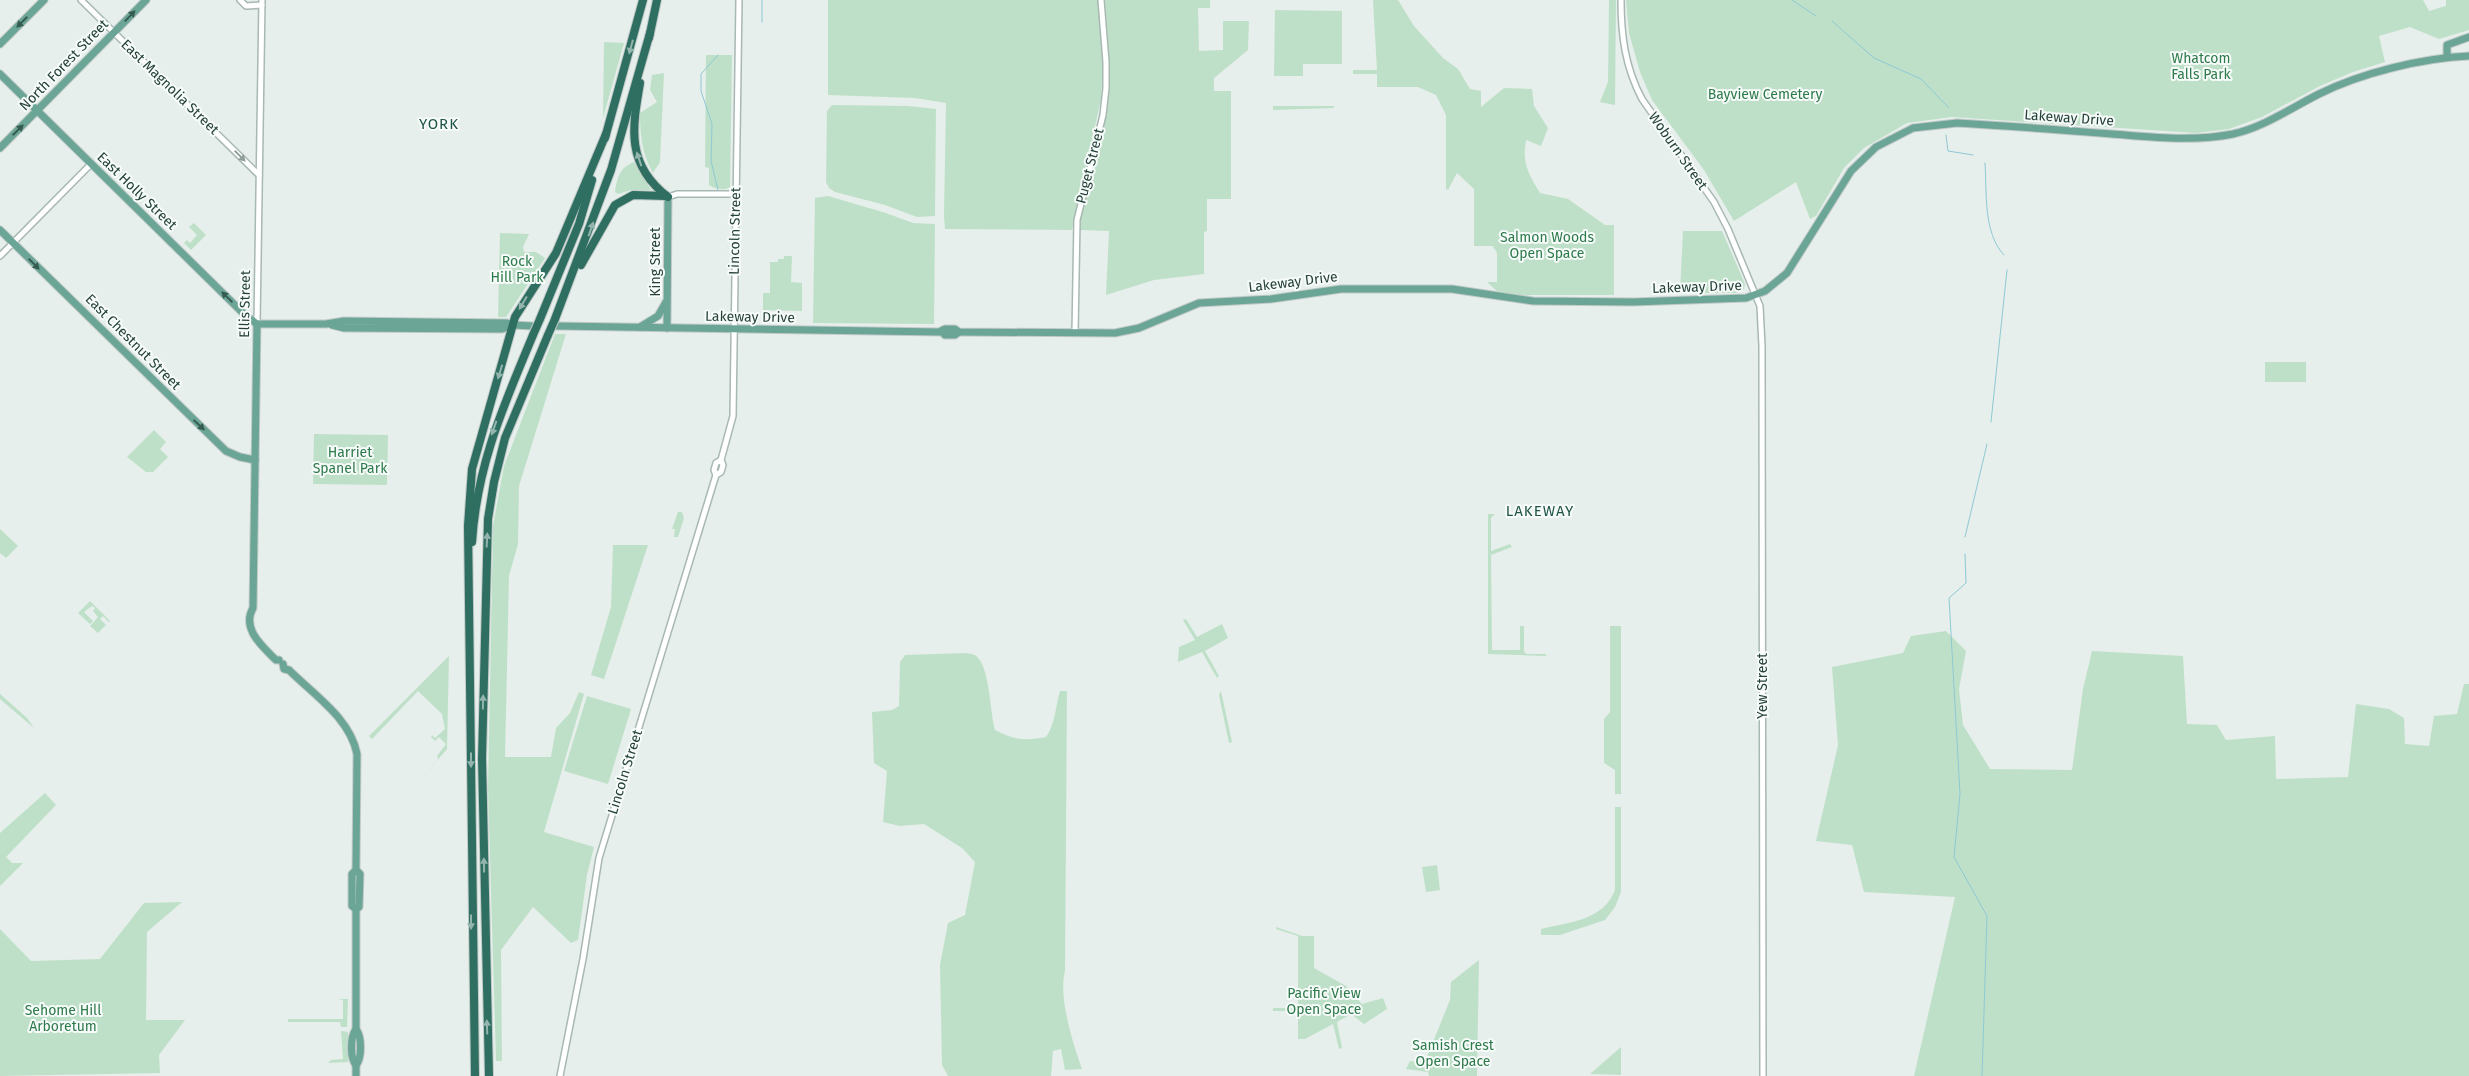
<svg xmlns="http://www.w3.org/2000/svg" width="2469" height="1076" font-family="'Fira Sans',sans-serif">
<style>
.green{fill:#bfe0c8}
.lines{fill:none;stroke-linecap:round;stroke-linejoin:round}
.stream{stroke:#8ec9d4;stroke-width:1}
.minor-casing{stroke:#a8b8b2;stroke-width:8}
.major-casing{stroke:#c2cac8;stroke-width:9}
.highway-casing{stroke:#c2cac8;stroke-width:10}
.minor{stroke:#fff;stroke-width:5}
.major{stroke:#6aa596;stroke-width:7}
.highway{stroke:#2f6f62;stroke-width:8}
.highway-bridge-casing{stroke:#c2cac8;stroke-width:10;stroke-linecap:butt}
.highway-bridge{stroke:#2f6f62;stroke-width:8}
.oneway{fill:#365b51}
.oneway2{fill:#93b5ae}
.oneway3{fill:#92a09c}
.labels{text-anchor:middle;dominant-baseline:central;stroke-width:4;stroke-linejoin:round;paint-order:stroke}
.park-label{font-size:14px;fill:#2d7a4b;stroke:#f7fbf9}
.street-label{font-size:14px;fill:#24423a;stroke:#f7fbf9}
.neighbourhood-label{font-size:15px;letter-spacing:1px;fill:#1f5548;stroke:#f7fbf9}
</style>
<rect width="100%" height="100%" fill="#e6efeb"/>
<g class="green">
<polygon points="828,0 1098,0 1103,66 1101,99 1072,230 945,229 944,215 946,103 915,98 828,95"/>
<path d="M1105 0H1210V8H1198L1199 51 1223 50V21H1249L1248 50 1214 78V91H1231V199H1207V231L1204 232V274L1154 280 1106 295 1109 231 1080 230C1081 195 1097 160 1104 126 1113 84 1108 42 1105 0Z"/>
<path d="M1373 0H1398L1414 26 1443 58 1458 69 1470 89 1481 91V107L1504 88 1532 89 1534 106 1548 128 1541 146 1526 140C1522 164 1528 173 1540 193L1568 199 1605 225H1614V295H1519L1497 291 1487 282H1497V253L1493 246H1474V189L1457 173 1448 190 1446 189V115L1436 95 1418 87H1377V74H1353V70H1377Z"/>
<polygon points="1609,0 1616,0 1615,105 1600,102 1608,82"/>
<polygon points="1626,0 2423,0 2429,11 2446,6 2446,0 2469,0 2469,30 2439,39 2410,27 2379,36 2385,62 2353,72 2320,86 2262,117 2229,129 2196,133 1952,117 1907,123 1864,148 1844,168 1816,216 1810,219 1796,182 1734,221 1704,170 1652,100 1640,72 1629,33"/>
<polygon points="1275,10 1342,11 1342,64 1303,64 1303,76 1274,76"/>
<polygon points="604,42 624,43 603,118"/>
<path d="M706 55H732L730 187C724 191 714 189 709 185V168L705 167Z"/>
<path d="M664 73 660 162 653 173C642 154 640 136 640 113L657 102 650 90 652 75Z"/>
<polygon points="832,105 908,106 936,109 935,216 917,217 885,205 835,192 829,188 826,182 827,111"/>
<polygon points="1273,106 1334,106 1334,108 1273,110"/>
<path d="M634 162 651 190H631L618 194 615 192C617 178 620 167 634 162Z"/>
<polygon points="828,196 886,213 913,223 935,224 934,324 813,323 815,198"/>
<polygon points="194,223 206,235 191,250 184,243 187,240 190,243 197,235 189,227"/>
<polygon points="1683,231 1722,231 1745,284 1744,289 1736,293 1680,293"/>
<polygon points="500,233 529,234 523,247 524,252 536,252 545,258 506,317 498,317"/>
<polygon points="784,256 792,256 791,282 802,283 802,311 763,310 763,293 770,293 770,262 778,262 778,259 784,259"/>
<polygon points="555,334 566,334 519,486 518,544 509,576 505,757 551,757 556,728 570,713 579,692 584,694 544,832 594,847 587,875 578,940 571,943 533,907 501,950 502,1061 496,1061 488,789 493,526 504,466"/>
<rect x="2265" y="362" width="41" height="20"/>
<polygon points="154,430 166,442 160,449 168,457 153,472 146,472 127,457"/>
<polygon points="314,434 388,435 387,485 313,484"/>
<polygon points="678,512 682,512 684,518 678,537 674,537 675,529 672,529"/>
<polygon points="1488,514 1495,514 1491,518 1491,551 1510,544 1512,547 1491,555 1492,650 1520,650 1520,626 1524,626 1524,651 1526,654 1546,654 1546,656 1488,654"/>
<polygon points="0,529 18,546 6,558 0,553"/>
<polygon points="613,545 648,545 604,679 591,675 611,607"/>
<polygon points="90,601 110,621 109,622 103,616 100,619 106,625 98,633 90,626 98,617 93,611 95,608 92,606 84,612 93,621 90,624 78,613"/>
<polygon points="1186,619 1197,637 1222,624 1228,638 1205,651 1219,676 1217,678 1202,652 1178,662 1179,647 1195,640 1183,620"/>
<polygon points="1610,626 1621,626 1621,794 1615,794 1615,770 1604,763 1604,719 1610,712"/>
<polygon points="1946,631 1966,651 1959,689 1963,725 1990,769 2072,770 2083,689 2092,651 2183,656 2187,724 2217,725 2226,740 2275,736 2276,779 2348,777 2356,704 2389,709 2404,718 2405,744 2429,746 2434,716 2457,714 2464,684 2469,684 2469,1076 1914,1076 1955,897 1864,892 1852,845 1816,841 1838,745 1832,667 1903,653 1911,636"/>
<path d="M964 653C967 653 972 654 975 655 990 664 990 714 995 730 1013 740 1026 741 1046 737 1056 722 1055 708 1060 691H1067L1065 971C1058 998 1073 1043 1082 1069L1065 1070 1061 1049 1053 1051 1051 1076H948L942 1065 940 965 948 923 965 915 975 862 962 848 924 824 900 826 883 822 887 771 874 763 872 712 892 710 899 706 900 662 905 655Z"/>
<polygon points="449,656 447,749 414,787 438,759 437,756 446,744 439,737 435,741 431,737 432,735 435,738 445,729 442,714 418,691 372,739 369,736"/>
<polygon points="1221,691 1232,742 1229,743 1219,695"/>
<polygon points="0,694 27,718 34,728 0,699"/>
<polygon points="587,696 631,709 608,784 564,771"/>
<polygon points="45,793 56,805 6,857 12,863 23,863 0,886 0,833"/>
<path d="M1615 807H1621V892L1615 907 1605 920 1560 935H1541V929C1569 922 1603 921 1615 890Z"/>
<polygon points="1437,865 1440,890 1426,892 1422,867"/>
<polygon points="182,902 147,932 146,1020 185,1020 159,1055 160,1073 0,1076 0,929 31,961 100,959 144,903"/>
<polygon points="1276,927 1302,936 1314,936 1314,968 1346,986 1362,1004 1383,998 1387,1009 1364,1024 1351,1014 1337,1022 1342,1048 1339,1049 1333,1024 1305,1039 1298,1039 1298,1015 1295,1011 1273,1011 1273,1008 1294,1008 1298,1004 1298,936 1276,929"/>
<polygon points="1479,960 1477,1076 1429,1076 1428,1072 1406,1069 1410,1061 1425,1062 1450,1000 1451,982"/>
<polygon points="338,999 348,999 347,1027 341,1027 340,1022 288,1022 288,1019 343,1019 343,1000"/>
<polygon points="341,1031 348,1032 348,1062 328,1063 331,1060 343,1059"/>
<polygon points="1621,1047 1621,1075 1590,1074"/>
</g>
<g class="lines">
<g class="stream">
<polyline points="1792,0 1816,16"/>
<polyline points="1832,21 1874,58 1921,79 1949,108"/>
<polyline points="762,22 762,0"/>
<polyline points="1946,135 1948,151 1973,155"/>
<path d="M1985 163C1987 193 1983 233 2004 255"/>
<polyline points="718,190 711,161 712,124 701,91 701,74 718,55"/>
<polyline points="1991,422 2007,270"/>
<polyline points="1965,537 1987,444"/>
<polyline points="1965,554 1966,583 1949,598 1960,794 1954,857 1987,916 1982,1076"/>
</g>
<g class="minor-casing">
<g id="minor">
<polyline points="81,0 259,175"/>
<polyline points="240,0 246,6 262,5"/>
<path d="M1621 0C1621 35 1625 67 1642 99L1714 202 1728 229 1760 306 1762 346 1763 1076"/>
<polyline points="668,197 677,194 735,194"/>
<polyline points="0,256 91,164"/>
<polyline points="257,324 262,0"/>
<polyline points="1075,333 1077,220 1103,115 1106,88 1106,62 1101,0"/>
<polyline points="716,475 714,470 716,463 721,460"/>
<polyline points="560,1076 583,959 599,858 716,475 721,472 723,465 721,460 733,416 739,0"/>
</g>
</g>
<g class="major-casing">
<g id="major">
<polyline points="0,44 44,0"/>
<polyline points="2447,57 2447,45 2469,37"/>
<polyline points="0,74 244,314 257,324"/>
<polyline points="0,148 146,0"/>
<polyline points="0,230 226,451 240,457 255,460"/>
<path d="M257 324 253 608C241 629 263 647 276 660H279"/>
<polyline points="257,324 326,324 344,321 507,323 513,325 532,326"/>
<polyline points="332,325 344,328 502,329 513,325"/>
<path d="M557 326 939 332 945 329H955L959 332 1115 333 1139 328 1199 303 1271 299 1341 289H1452L1533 301 1633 302 1746 298 1765 291 1787 273 1851 171 1876 147 1913 128 1957 123C2009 126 2061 130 2112 134 2152 137 2193 142 2233 134 2264 127 2291 108 2319 94 2361 73 2422 58 2469 56"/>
<polyline points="640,327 658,316 666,302"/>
<polyline points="667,328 668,197"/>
<polyline points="942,332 945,335 955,335 959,332"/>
<path d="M283 664 284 669 289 670C314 695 350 718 357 754L356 870 360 874 359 907 356 909"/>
<path d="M356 909V1029C350 1037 350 1058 356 1065"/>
<polyline points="356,909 352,906 352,874 356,870"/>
<path d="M356 1029C362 1037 362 1058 356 1065"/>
<polyline points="356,1076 356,1065"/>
</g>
</g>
<g class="highway-casing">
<g id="highway">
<polyline points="649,38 657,0"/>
<path d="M640 83C632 129 626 165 668 197"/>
<polyline points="605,138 643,0"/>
<polyline points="581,265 615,205 633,195 666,196"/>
<polyline points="540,319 579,224 592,180"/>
<polyline points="555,319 611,170 650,33"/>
<path d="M472 542C477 464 504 405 533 335"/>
<polyline points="475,1076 468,526 472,469 515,317 556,253 606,134"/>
<polyline points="489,1076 482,758 488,519 494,482 505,438 548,335"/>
</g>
</g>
<use href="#minor" class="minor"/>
<use href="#major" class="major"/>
<use href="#highway" class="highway"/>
<g class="highway-bridge-casing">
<g id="highway-bridge">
<polyline points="533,335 540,319"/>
<polyline points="548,335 555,319"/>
</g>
</g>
<use href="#highway-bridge" class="highway-bridge"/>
</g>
<defs><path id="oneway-solid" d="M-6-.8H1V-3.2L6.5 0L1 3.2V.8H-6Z" transform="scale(1.25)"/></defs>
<g class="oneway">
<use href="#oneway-solid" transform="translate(130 16) rotate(-46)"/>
<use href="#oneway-solid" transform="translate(22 22) rotate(135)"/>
<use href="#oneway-solid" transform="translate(18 130) rotate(-45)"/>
<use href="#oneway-solid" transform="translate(34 264) rotate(45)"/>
<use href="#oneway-solid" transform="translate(227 297) rotate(-136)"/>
<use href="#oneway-solid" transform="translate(199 425) rotate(43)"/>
</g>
<g class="oneway2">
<use href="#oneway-solid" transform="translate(631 47) rotate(105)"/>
<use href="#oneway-solid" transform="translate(639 159) rotate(-109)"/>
<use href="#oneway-solid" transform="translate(591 229) rotate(-71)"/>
<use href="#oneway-solid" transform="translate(523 303) rotate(121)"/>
<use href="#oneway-solid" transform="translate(500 372) rotate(107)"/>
<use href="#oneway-solid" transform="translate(494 428) rotate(109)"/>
<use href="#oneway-solid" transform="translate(487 540) rotate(-87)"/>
<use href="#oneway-solid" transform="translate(483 702) rotate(-89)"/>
<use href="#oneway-solid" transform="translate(471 760) rotate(90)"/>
<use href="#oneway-solid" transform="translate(484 865) rotate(-91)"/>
<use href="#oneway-solid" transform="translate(471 922) rotate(90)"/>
<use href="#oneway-solid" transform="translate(487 1027) rotate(-92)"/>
</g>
<use class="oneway3" href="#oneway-solid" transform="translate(240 156) rotate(45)"/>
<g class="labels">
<g class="park-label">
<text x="2201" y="58">Whatcom<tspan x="2201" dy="16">Falls Park</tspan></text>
<text x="1765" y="94">Bayview Cemetery</text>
<text x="1547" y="237">Salmon Woods<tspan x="1547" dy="16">Open Space</tspan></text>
<text x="517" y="261">Rock<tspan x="517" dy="16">Hill Park</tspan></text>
<text x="350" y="452">Harriet<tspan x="350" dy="16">Spanel Park</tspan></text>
<text x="1324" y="993">Pacific View<tspan x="1324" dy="16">Open Space</tspan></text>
<text x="63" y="1010">Sehome Hill<tspan x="63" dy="16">Arboretum</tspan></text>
<text x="1453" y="1045">Samish Crest<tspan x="1453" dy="16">Open Space</tspan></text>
</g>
<g class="street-label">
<text transform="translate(64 65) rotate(-46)">North Forest Street</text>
<text transform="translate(170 87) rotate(44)">East Magnolia Street</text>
<text transform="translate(2069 118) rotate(4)">Lakeway Drive</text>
<text transform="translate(1678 151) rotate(55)">Woburn Street</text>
<text transform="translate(1090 166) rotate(-76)">Puget Street</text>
<text transform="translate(137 191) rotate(44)">East Holly Street</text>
<text transform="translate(735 231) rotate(-89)">Lincoln Street</text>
<text transform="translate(655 262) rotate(-90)">King Street</text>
<text transform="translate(1293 282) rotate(-7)">Lakeway Drive</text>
<text transform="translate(1697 287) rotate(-2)">Lakeway Drive</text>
<text transform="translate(245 304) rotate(-89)">Ellis Street</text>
<text transform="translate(750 317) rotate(1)">Lakeway Drive</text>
<text transform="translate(133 342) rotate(45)">East Chestnut Street</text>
<text transform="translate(1762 686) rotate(-90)">Yew Street</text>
<text transform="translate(625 772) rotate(-73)">Lincoln Street</text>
</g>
<g class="neighbourhood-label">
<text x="439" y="124">YORK</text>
<text x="1540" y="511">LAKEWAY</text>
</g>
</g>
</svg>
